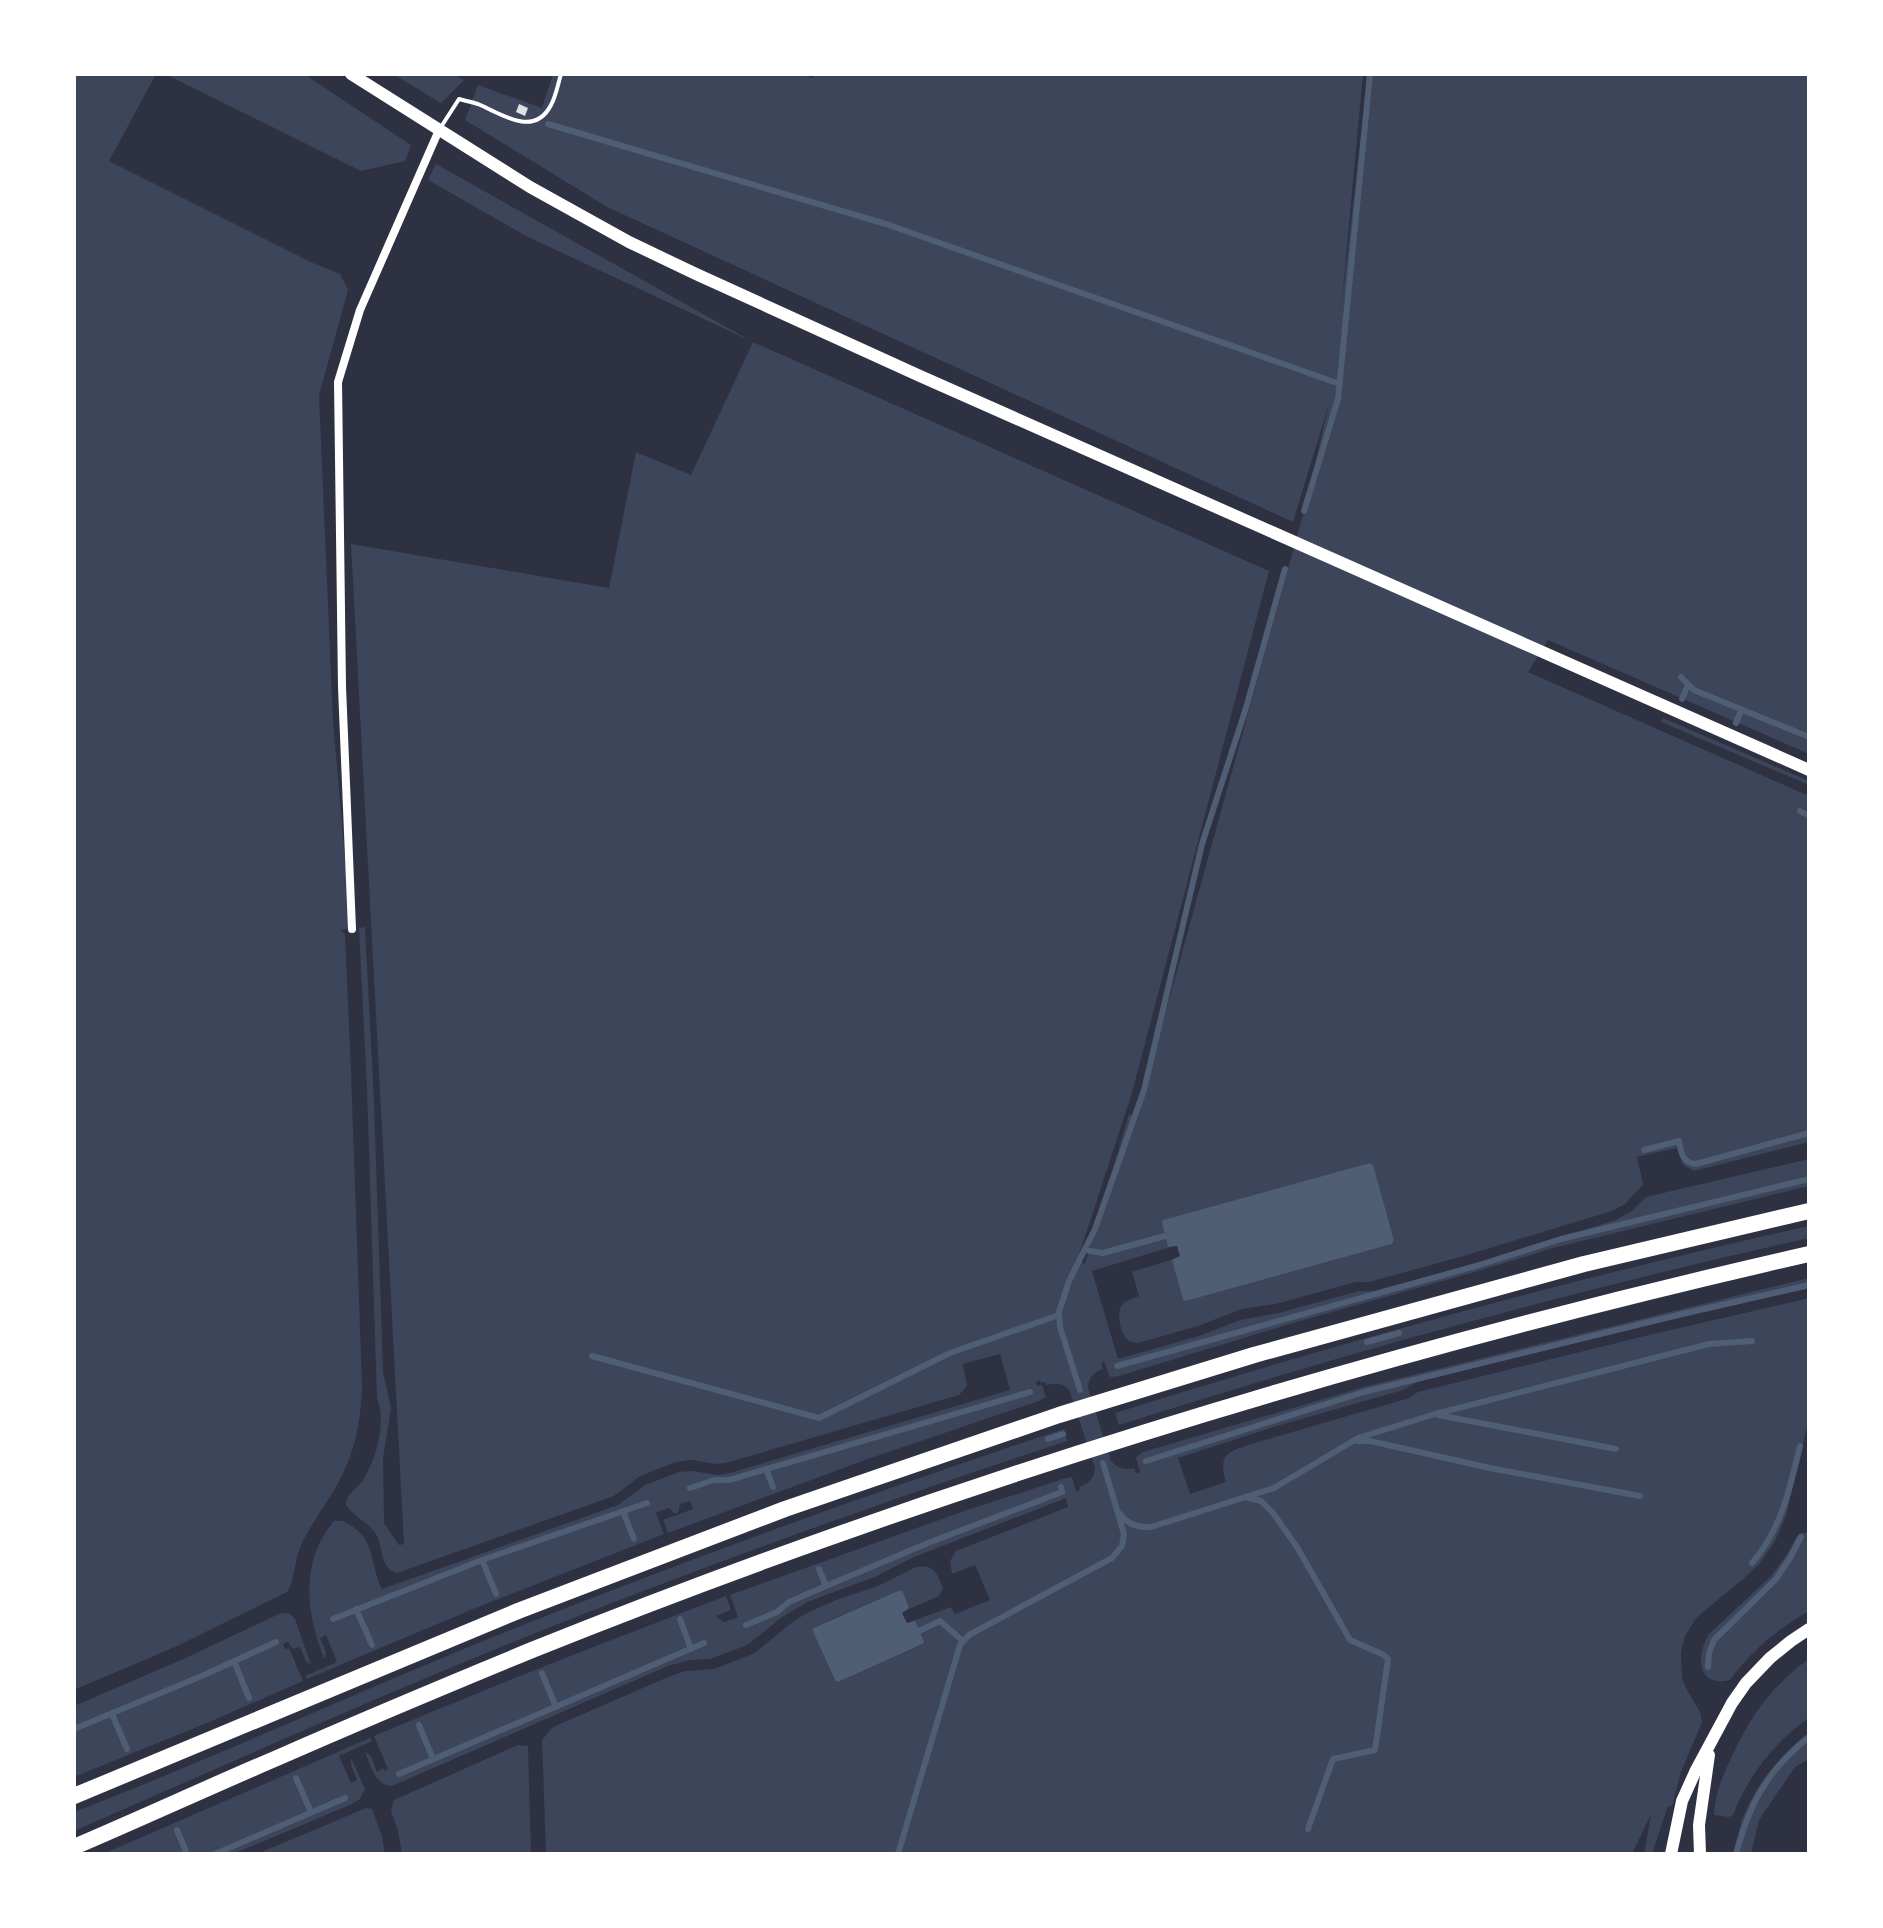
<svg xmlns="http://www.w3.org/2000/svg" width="1883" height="1928" font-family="'PT Sans',sans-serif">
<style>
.green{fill:#3c4559}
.water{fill:#4f5d75}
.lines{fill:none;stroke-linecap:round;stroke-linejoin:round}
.stream{stroke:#4f5d75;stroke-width:6}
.building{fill:#e0e0e3}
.service{stroke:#fff;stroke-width:4}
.minor{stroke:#fff;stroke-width:8}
.secondary{stroke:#fff;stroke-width:12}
.motorway{stroke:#fff;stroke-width:16}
</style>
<rect width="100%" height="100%" fill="#2d3142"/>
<g class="green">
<path d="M74 74H156L109 161 313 263 340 274 348 290 319 395 333 722 351 928 341 930 345 934 351 1072 362 1385C361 1422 355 1454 336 1487 325 1506 311 1524 301 1545 295 1559 294 1582 287 1592L175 1647 74 1690Z"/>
<polygon points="165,74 304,74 411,145 405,161 361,171"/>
<polygon points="393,74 452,74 464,80 441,103"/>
<path d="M553 74H798L813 78 814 74H1363L1341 311 1368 74H1809V754L1548 640 1528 672 1809 796V1142L1694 1171 1683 1165 1677 1148 1637 1157 1643 1183 1642 1186 1625 1204 1612 1211 1467 1255 1369 1282H1356L1276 1304 1242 1309 1198 1326 1138 1343C1133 1342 1130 1343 1126 1338 1120 1331 1117 1314 1121 1306 1125 1300 1132 1299 1139 1296L1132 1272 1180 1257 1172 1260 1183 1299 1186 1301 1392 1244 1394 1240 1372 1164H1369L1164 1220 1162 1223 1168 1246 1177 1245 1092 1271 1118 1359 1202 1335 1240 1320 1278 1313 1359 1291H1373L1471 1265 1616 1220 1632 1211 1646 1197 1809 1159V1186L1553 1248 1475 1272 1300 1321 1119 1376 1110 1377 1104 1361 1101 1363 1103 1369C1093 1372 1088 1378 1088 1388L1111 1461C1119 1469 1124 1470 1134 1468L1137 1474 1140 1472 1136 1457 1143 1452 1364 1387 1809 1278V1288L1649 1325 1419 1381 1403 1390 1277 1426 1178 1458 1190 1494 1226 1482C1218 1455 1227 1452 1251 1444L1406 1399 1418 1392 1649 1335 1809 1298V1418L1786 1516 1775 1541 1760 1563 1742 1580 1703 1612 1694 1621 1685 1636 1681 1652 1682 1678 1687 1690 1700 1712 1702 1722 1681 1772 1672 1806H1668L1652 1854H1644L1651 1814 1632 1854H546L542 1740 553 1727 668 1677 685 1671 714 1669 745 1657 756 1652 795 1620 809 1612 836 1600 878 1586 916 1567C933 1563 938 1574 943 1588L939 1596 902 1612 909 1608 903 1592 900 1590 814 1627 813 1629 834 1680 837 1682 922 1645 924 1641 915 1621 907 1623 951 1607 955 1614 990 1600 975 1565 952 1574 950 1561 956 1551 1068 1507 1066 1498 914 1557 875 1577 807 1602 781 1618 750 1643 742 1647 710 1659 690 1660 668 1666 392 1786C374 1785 371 1766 365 1752L371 1756 377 1772 383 1768 385 1771 388 1769 374 1736C490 1687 607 1641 726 1596L731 1610 716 1616 724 1622 736 1618 738 1617 730 1595 970 1509 1066 1478 1072 1477 1076 1491 1080 1490 1079 1487C1089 1483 1094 1479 1095 1468L1070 1392C1064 1382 1056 1383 1046 1385L1045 1382 1041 1383 1040 1380 1036 1382 1037 1386 1042 1385 1046 1397 1039 1401 865 1460 668 1533 663 1520 693 1509 690 1501 680 1504 678 1513H674L669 1508 657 1512 656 1513 664 1534 473 1609 307 1679 305 1676 337 1662 326 1635 320 1638 326 1652 325 1660 323 1656C306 1611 300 1561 334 1521 342 1520 345 1521 352 1526 376 1542 370 1566 382 1589L618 1505 645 1485 679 1472 693 1471 717 1475 730 1473 1010 1390 1000 1354 963 1364 967 1386 959 1395 726 1463 715 1464 692 1460 676 1462 640 1476 614 1496 397 1573C379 1568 384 1548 376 1534 368 1522 354 1517 346 1505 347 1492 357 1490 363 1480 376 1459 387 1422 377 1399L367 1089 359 928 365 927 374 1101 383 1372 391 1408 383 1459 384 1523 399 1545 404 1544 351 544 609 588 636 452 691 475 753 342 526 236 428 180 436 164 753 342 1269 571 1132 1093 1077 1261 1085 1264 1129 1114 1135 1117 1144 1090 1304 511 1329 404 1293 522 607 207 465 120 478 85 542 108Z"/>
<polygon points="1663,718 1809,781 1809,785 1661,722"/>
<path d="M1809 1226V1238C1576 1290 1346 1353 1119 1425L1115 1413C1344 1341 1575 1278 1809 1226Z"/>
<path d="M1064 1429 1067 1441C900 1496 734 1555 571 1619 403 1685 239 1759 74 1831V1812C206 1761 335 1702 466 1648 662 1568 862 1496 1064 1429Z"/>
<path d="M1809 1532V1611C1778 1629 1751 1651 1730 1680 1696 1688 1696 1655 1709 1634L1771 1576 1787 1554 1797 1536 1801 1533Z"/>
<polygon points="281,1613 290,1614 295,1619 311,1665 306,1661 300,1647 293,1649 288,1642 283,1644 285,1649 289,1648 303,1681 207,1723 74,1777 74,1706 181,1660"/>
<path d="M1809 1659V1718C1774 1742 1748 1776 1733 1815L1729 1817 1714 1815C1716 1788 1724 1773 1735 1750 1752 1713 1776 1682 1809 1659Z"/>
<path d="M1809 1732V1759L1795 1767 1759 1820 1751 1854H1733C1736 1844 1738 1833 1741 1823 1754 1786 1779 1756 1809 1732Z"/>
<polygon points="370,1738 372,1741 339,1756 351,1783 357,1780 351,1765 351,1758 365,1789 360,1799 352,1804 233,1854 103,1854"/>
<polygon points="518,1745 528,1746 531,1854 402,1854 398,1831 391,1811 394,1800"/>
<polygon points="366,1808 372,1809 382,1836 385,1854 257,1854"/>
</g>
<g class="water">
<polygon points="1370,1163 1373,1165 1394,1240 1392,1244 1186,1301 1183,1300 1172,1260 1180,1256 1177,1246 1168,1247 1162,1223 1163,1220"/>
<polygon points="900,1590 903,1592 909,1608 902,1613 907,1623 915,1621 924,1641 923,1644 838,1682 835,1681 813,1631 813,1628"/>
</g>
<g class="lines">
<g class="stream">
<polyline points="548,124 886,224 1340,384"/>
<polyline points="1304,511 1338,399 1370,74"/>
<polyline points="1681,677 1694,690 1809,737"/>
<polyline points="1682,699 1688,685"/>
<polyline points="1736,723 1741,711"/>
<polyline points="1800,811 1809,816"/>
<path d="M1644 1150 1679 1141C1681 1152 1682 1163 1696 1164L1809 1133"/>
<polyline points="1085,1250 1103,1253 1165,1236"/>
<polyline points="1367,1342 1399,1333"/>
<polyline points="592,1356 819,1418 950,1353 1059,1315"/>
<polyline points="1117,1366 1476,1266 1561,1239 1809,1179"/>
<polyline points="1080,1390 1060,1327 1059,1312 1069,1281 1095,1229 1144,1090 1202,844 1246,708 1285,569"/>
<polyline points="1438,1415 1616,1449"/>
<polyline points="1048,1439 1063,1434"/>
<polyline points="1357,1441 1370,1441 1490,1468 1640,1496"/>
<polyline points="1146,1461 1364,1392 1686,1313 1809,1285"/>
<polyline points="766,1469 773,1487"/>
<polyline points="690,1488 714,1480 729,1480 1030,1392"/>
<polyline points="1248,1498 1261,1501 1273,1513 1297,1547 1350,1640 1384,1655 1388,1659 1375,1750 1333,1759 1308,1829"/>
<polyline points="623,1511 634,1539"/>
<path d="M1120 1514C1128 1525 1138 1528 1151 1527L1274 1488 1358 1438 1435 1414 1709 1344 1752 1341"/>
<polyline points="482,1560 496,1594"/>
<path d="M1752 1563C1781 1530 1790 1488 1800 1446"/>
<polyline points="819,1569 826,1586"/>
<polyline points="356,1609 372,1645"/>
<polyline points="333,1619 482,1560 647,1503"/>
<polyline points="680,1619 691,1649"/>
<polyline points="746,1625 777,1612 789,1602 826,1586 928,1543 1062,1492 1061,1487"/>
<polyline points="919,1631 940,1621 963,1641"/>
<polyline points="234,1661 249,1698"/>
<polyline points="1708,1667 1709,1653 1714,1640 1776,1579 1790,1558 1801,1537"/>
<polyline points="542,1673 556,1707"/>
<polyline points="112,1714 127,1749"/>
<polyline points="419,1725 433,1759"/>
<polyline points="74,1729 204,1675 276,1642"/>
<polyline points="399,1774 704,1643"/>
<polyline points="296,1778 311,1812"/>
<polyline points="177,1830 187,1854"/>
<polyline points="215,1854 345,1798"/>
<polyline points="898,1854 960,1645 969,1635 1112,1558 1122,1546 1124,1534 1103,1463"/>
<path d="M1736 1854C1750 1802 1767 1771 1809 1737"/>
</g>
</g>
<polygon class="building" points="519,104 528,108 525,116 516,112"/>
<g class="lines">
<path class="service" d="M441 127 459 99C466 101 472 102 478 104 502 114 534 138 551 105 556 96 558 84 561 74"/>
<polyline class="minor" points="352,929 342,687 338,382 360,310 439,130"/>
<g class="secondary">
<polyline points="351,74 530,187 629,242 696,274 920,376 1809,770"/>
<polyline points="1671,1854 1682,1801 1696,1770 1732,1703 1746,1683 1770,1658 1791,1641 1809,1629"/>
<polyline points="1700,1854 1699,1825 1709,1755"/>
</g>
<g class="motorway">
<polyline points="74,1796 518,1611 785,1509 1059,1415 1254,1355 1584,1264 1809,1211"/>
<path d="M74 1847C142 1818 209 1787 277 1758 361 1721 447 1685 532 1650 946 1484 1374 1353 1809 1254"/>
</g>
</g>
<rect width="1883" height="1928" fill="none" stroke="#ffffff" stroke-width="152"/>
</svg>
